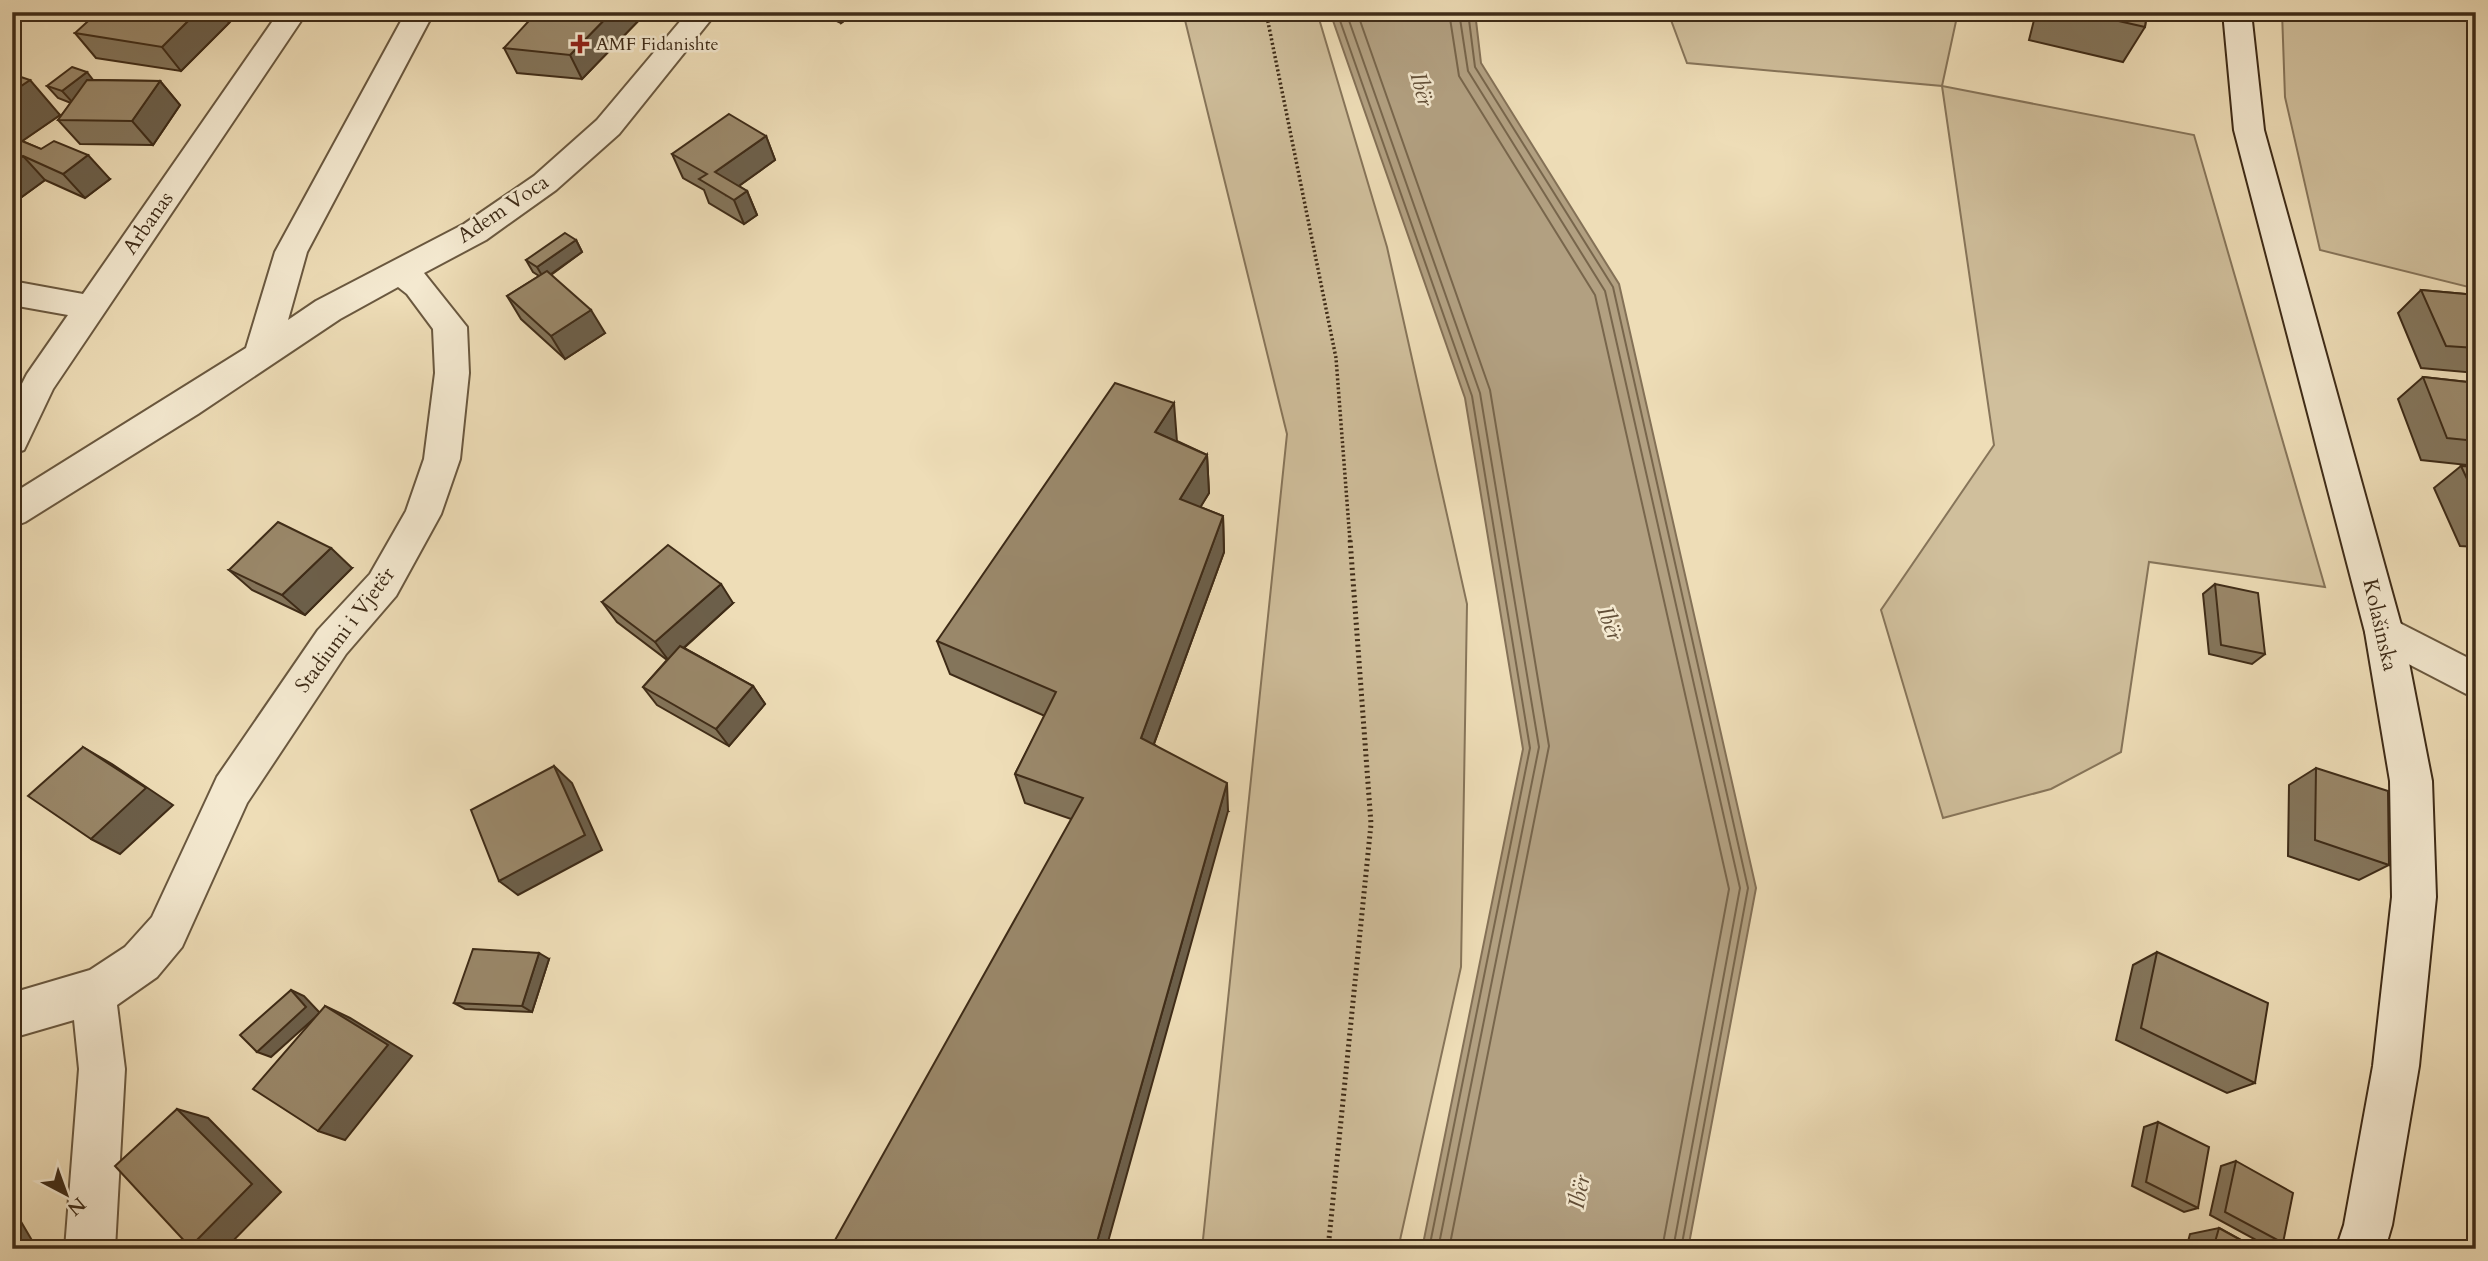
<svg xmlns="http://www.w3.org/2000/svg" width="2488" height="1261" font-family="Cardo,serif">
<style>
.green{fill:#d0bf9c;stroke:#87755a;stroke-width:2}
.water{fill:#b2a081;stroke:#847157;stroke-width:2}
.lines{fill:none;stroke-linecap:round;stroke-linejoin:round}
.shore{stroke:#78664c;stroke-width:2}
.minor-casing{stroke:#6a583f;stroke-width:4}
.secondary-casing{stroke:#3e2b17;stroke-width:4}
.path-far1{stroke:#3e2b17;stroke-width:3.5;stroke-dasharray:2 2.5;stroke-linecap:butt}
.path{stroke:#3e2b17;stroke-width:5;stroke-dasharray:2 3.5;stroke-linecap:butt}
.minor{fill:#f4e9d0;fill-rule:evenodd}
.secondary{fill:#f4e9d0;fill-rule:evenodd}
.wall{fill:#84755b;stroke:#3e2b17;stroke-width:2}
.shaded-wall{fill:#6c5f4a;stroke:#3e2b17;stroke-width:2}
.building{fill:#9a886a;stroke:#3e2b17;stroke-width:2}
.poi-dot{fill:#8f2418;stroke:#f4e9d0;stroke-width:2.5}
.labels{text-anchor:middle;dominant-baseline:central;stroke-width:5;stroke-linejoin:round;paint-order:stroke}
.far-poi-label{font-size:18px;fill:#3e2b17;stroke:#f4e9d0;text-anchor:start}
.street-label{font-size:21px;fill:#3e2b17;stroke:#f4e9d0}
.water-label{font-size:23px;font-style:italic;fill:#614e37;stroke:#f4e9d0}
</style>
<rect width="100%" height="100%" fill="#eeddb7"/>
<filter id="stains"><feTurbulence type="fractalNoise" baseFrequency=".00286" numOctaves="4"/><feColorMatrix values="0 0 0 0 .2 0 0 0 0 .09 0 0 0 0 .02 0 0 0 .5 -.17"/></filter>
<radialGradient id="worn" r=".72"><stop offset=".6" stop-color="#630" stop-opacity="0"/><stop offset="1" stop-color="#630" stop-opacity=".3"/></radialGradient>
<g class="green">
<polygon points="1183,12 1317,12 1387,247 1467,604 1461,967 1398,1249 1202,1249 1287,434"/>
<polygon points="1668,12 1958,12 1942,86 2194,135 2325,587 2149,562 2121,752 2051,789 1943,818 1881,610 1994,445 1942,86 1687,63"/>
<polygon points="2282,12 2476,12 2476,293 2473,288 2320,250 2285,97"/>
</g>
<polygon class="water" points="1330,12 1475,12 1481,63 1619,284 1756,888 1688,1249 1422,1249 1523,749 1465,398"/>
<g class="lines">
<g class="shore">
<polyline points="1337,12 1472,396 1530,748 1429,1249"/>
<polyline points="1346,12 1480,393 1539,747 1438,1249"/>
<polyline points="1357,12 1490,390 1549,746 1449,1249"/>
<polyline points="1449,12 1459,76 1595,295 1729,889 1662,1249"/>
<polyline points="1459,12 1468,71 1605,291 1740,888 1673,1249"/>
<polyline points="1468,12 1475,67 1613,287 1748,888 1681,1249"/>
</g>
<g class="minor-casing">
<g id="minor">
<polygon points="279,12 307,12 53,389 24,450 12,454 12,403 27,374 68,315 12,305 12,281 83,294"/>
<polygon points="406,12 434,12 307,252 288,320 316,301 464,224 534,176 597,120 688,12 717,12 619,134 556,190 486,240 424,273 467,327 469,373 460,459 441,514 396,596 346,654 247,803 182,947 157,977 117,1005 125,1069 115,1249 65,1249 79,1069 74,1020 12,1038 12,993 90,970 125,947 152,917 217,777 318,630 370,574 406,511 424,459 435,373 433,329 407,294 398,287 340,319 198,414 25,522 12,527 12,494 246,348 275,252"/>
<polygon points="2384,615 2476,662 2476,699 2370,644 2365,632 2370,620"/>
</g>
</g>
<g class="secondary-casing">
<polygon id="secondary" points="2223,12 2251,12 2264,130 2403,632 2432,781 2436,897 2419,1066 2392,1225 2385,1249 2336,1249 2344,1225 2373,1066 2392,897 2390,781 2365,632 2234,130"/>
</g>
<polyline class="path-far1" points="1266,12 1336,358 1350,541"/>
<polyline class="path" points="1328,1249 1371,824 1350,539"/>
<use href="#minor" class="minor"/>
<use href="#secondary" class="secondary"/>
</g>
<g class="wall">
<polygon points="818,12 856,12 841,23"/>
<polygon points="2036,12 2147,12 2145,27 2123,62 2029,40"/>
<polygon points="644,15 582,79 517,73 504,48"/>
<polygon points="229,23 181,71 96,58 75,33"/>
<polygon points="12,74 60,115 22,141 110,179 85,198 45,180 12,204"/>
<polygon points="93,80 160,81 180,105 153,145 80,144 58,120 71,103 58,98 47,86"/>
<polygon points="766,136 775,160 739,186 747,191 757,215 744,224 709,203 704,190 683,178 672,154"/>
<polygon points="576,240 582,252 551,275 605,333 565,359 521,319 507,296 539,276 533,272 526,260"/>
<polygon points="2421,290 2476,295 2476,373 2421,368 2398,313"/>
<polygon points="2423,377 2476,383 2476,466 2421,460 2398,399"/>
<polygon points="1177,441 1207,455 1209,493 1200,507 1223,516 1224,552 1154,744 1228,811 1071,819 1025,803 1015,774 1045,716 950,674 937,641"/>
<polygon points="2461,466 2476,467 2476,547 2460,546 2434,488"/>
<polygon points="352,568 305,615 252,590 229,570"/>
<polygon points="2215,584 2265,654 2252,664 2209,654 2203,594"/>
<polygon points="602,602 733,603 684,648 753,686 765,704 729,746 657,705 643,687 667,660 617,622"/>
<polygon points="2316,768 2389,865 2359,880 2288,856 2289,785"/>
<polygon points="2157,952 2255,1083 2227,1093 2116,1040 2133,965"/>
<polygon points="549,959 532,1012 465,1009 454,1003"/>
<polygon points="2475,990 2476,990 2476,1105 2469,1102"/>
<polygon points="2158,1122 2198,1208 2184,1212 2132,1186 2144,1127"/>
<polygon points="2236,1161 2283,1243 2267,1246 2210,1215 2221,1166"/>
<polygon points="2219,1228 2257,1249 2186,1249 2190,1234"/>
</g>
<g class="shaded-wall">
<polygon points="12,12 20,12 12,18"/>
<polygon points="197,12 221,12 229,23 181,71 162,47"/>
<polygon points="612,12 643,12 644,15 582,79 570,55"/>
<polygon points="838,12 856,12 841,23"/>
<polygon points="87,72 97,85 73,103 62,91"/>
<polygon points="30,80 60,115 12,148 12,92"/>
<polygon points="160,81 180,105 153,145 132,121"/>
<polygon points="766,136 775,160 726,195 715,172"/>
<polygon points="88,155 110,179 85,198 63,174"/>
<polygon points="23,156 45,180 12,204 12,164"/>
<polygon points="747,191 757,215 744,224 734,200"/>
<polygon points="576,240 582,252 544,279 537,267"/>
<polygon points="591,310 605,333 565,359 551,336"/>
<polygon points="1174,403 1177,442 1155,432"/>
<polygon points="1207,455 1209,493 1183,536 1180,499"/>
<polygon points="1223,516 1224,552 1145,768 1141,738"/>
<polygon points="331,548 352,568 305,615 282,595"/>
<polygon points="721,584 733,603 669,661 655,642"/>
<polygon points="753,686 765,704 729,746 716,729"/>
<polygon points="83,747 112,764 173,805 120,854 91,839"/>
<polygon points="554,766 572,783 602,850 518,895 499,881"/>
<polygon points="1227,783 1228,811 1106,1249 1095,1249"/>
<polygon points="539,953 549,959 532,1012 522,1006"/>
<polygon points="291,990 304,996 320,1013 271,1057 257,1052"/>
<polygon points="325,1006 350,1018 412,1056 345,1140 318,1131"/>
<polygon points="177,1109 208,1118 281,1192 225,1249 200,1249 190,1247"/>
<polygon points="12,1208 13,1208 37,1249 12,1249"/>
</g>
<g class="building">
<polygon points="98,12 197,12 162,47 75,33"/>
<polygon points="537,12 612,12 570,55 504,48"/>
<polygon points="2079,12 2147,12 2145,27"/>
<polygon points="72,67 87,72 62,91 47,86"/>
<polygon points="12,74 30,80 12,92"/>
<polygon points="87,80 160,81 132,121 58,120"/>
<polygon points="729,114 766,136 715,172 747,191 734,200 699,179 707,174 672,154"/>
<polygon points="12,137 41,149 54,141 88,155 63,174 23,156 12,164"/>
<polygon points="565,233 576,240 537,267 526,260"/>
<polygon points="547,271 591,310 551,336 507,296"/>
<polygon points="2421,290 2476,295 2476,348 2446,346"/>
<polygon points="2423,377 2476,383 2476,441 2447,438"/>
<polygon points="1115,383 1174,403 1155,432 1207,455 1180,499 1223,516 1141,738 1227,783 1095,1249 830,1249 1083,798 1015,774 1056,692 937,641"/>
<polygon points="2461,466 2476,467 2476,498"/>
<polygon points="278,522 331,548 282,595 229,570"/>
<polygon points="668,545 721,584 655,642 602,602"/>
<polygon points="2215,584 2258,593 2265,654 2221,645"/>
<polygon points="680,646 753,686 716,729 643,687"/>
<polygon points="83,747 146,788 91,839 28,796"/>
<polygon points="554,766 585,835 499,881 471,810"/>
<polygon points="2316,768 2388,791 2389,865 2315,840"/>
<polygon points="473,949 539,953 522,1006 454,1003"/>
<polygon points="2157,952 2268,1003 2255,1083 2141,1028"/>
<polygon points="291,990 306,1007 257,1052 240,1035"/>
<polygon points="325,1006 388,1045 318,1131 253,1089"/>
<polygon points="177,1109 252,1184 190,1247 115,1166"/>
<polygon points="2158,1122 2209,1147 2198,1208 2146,1182"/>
<polygon points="2236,1161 2293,1193 2283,1243 2225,1212"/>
<polygon points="2219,1228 2257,1249 2213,1249"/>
</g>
<path class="poi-dot" d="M576.5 33.5h7v7h7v7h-7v7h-7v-7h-7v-7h7z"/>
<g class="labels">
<g class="far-poi-label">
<text x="596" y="44">AMF Fidanishte</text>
</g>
<g class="street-label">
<text transform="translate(503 209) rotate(-34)">Adem Voca</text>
<text transform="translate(148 223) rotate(-55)">Arbanas</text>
<text transform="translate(2380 625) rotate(77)">Kolašinska</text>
<text transform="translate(345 630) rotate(-53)">Stadiumi i Vjetër</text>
</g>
<g class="water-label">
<text transform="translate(1422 89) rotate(75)">Ibër</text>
<text transform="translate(1610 623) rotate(69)">Ibër</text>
<text transform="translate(1579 1192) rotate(-79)">Ibër</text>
</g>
</g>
<rect width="2488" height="1261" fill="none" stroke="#eeddb7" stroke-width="42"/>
<rect x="14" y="14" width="2460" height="1233" fill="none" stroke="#3e2b17" stroke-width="3.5"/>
<rect x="21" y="21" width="2446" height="1219" fill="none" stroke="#3e2b17" stroke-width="2"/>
<g transform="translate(66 1194) rotate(139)" stroke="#f4e9d0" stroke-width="5" paint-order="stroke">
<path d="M0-5L12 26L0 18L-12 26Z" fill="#3e2b17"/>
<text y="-10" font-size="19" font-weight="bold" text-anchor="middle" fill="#3e2b17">N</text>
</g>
<rect width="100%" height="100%" filter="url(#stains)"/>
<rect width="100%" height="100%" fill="url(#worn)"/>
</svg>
